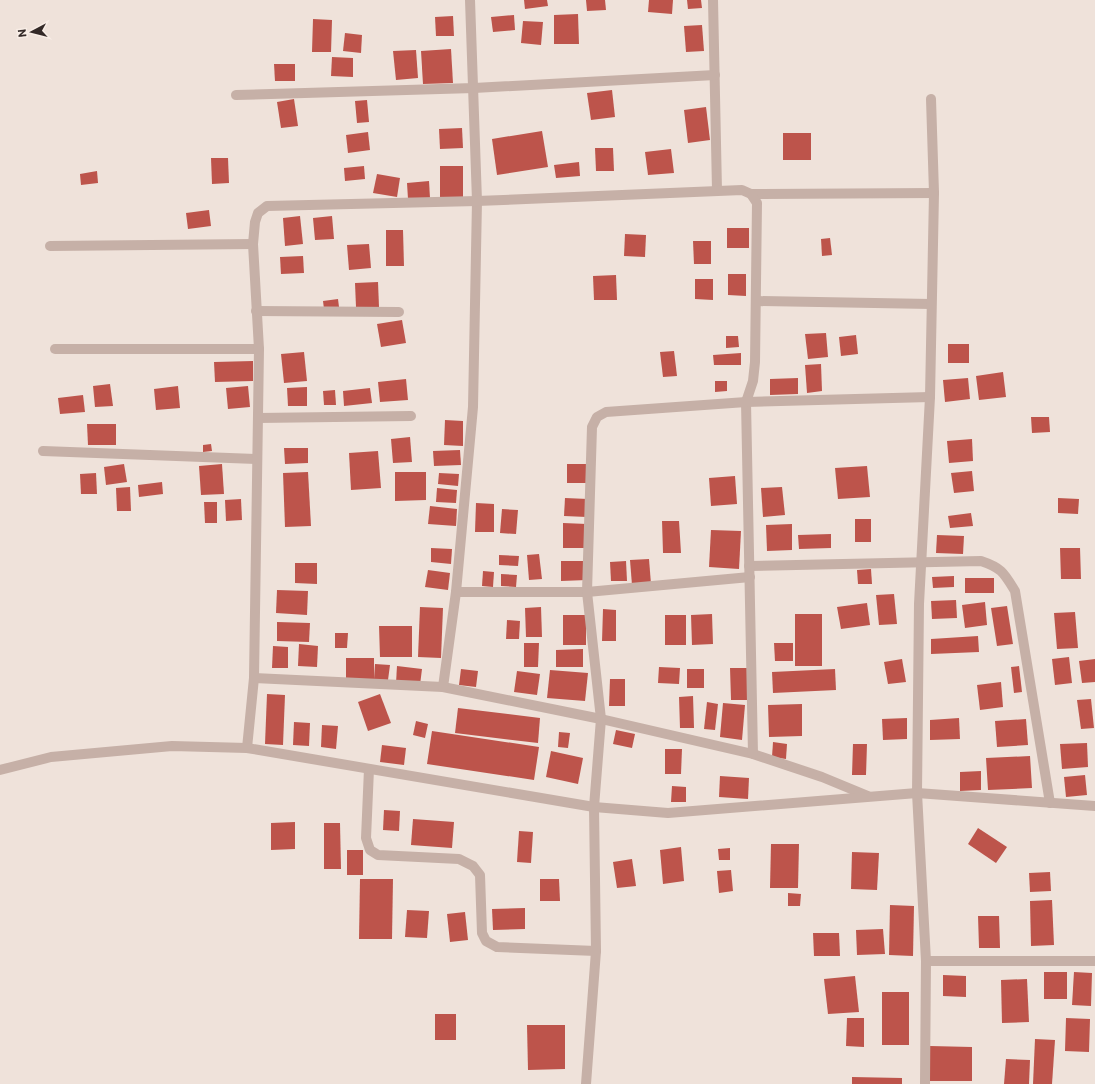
<svg xmlns="http://www.w3.org/2000/svg" width="1095" height="1084" font-family="Commissioner,sans-serif">
<style>
.building{fill:#bd544b}
.lines{fill:none;stroke-linecap:round;stroke-linejoin:round}
.minor{stroke:#c6b0a7;stroke-width:10}
</style>
<rect width="100%" height="100%" fill="#efe2da"/>
<g class="building">
<polygon points="524,0 547,0 548,6 525,9"/>
<polygon points="586,0 605,0 606,10 587,11"/>
<polygon points="649,0 673,0 672,14 648,12"/>
<polygon points="687,0 701,0 702,8 688,9"/>
<polygon points="578,14 579,44 554,44 554,15"/>
<polygon points="514,15 515,30 493,32 491,17"/>
<polygon points="453,16 454,36 436,36 435,17"/>
<polygon points="313,19 332,20 331,52 312,52"/>
<polygon points="523,21 543,22 541,45 521,43"/>
<polygon points="702,25 704,51 686,52 684,26"/>
<polygon points="345,33 362,35 361,53 343,51"/>
<polygon points="451,49 453,83 423,84 421,51"/>
<polygon points="416,50 418,78 396,80 393,51"/>
<polygon points="332,57 353,58 353,77 331,76"/>
<polygon points="274,64 295,64 295,81 275,81"/>
<polygon points="612,90 615,117 591,120 587,93"/>
<polygon points="294,99 298,126 281,128 277,102"/>
<polygon points="367,100 369,122 357,123 355,101"/>
<polygon points="706,107 710,140 688,143 684,110"/>
<polygon points="462,128 463,148 440,149 439,129"/>
<polygon points="542,131 548,167 497,175 492,139"/>
<polygon points="368,132 370,150 348,153 346,135"/>
<rect x="783" y="133" width="28" height="27"/>
<polygon points="595,148 613,148 614,171 596,171"/>
<polygon points="671,149 674,173 648,175 645,152"/>
<polygon points="211,158 228,158 229,183 212,184"/>
<polygon points="579,162 580,176 556,178 554,165"/>
<polygon points="364,166 365,179 345,181 344,168"/>
<rect x="440" y="166" width="23" height="32"/>
<polygon points="97,171 98,183 81,185 80,174"/>
<polygon points="377,174 400,178 397,197 373,193"/>
<polygon points="429,181 430,198 408,199 407,183"/>
<polygon points="209,210 211,226 188,229 186,213"/>
<polygon points="300,216 303,244 285,246 283,218"/>
<polygon points="332,216 334,239 315,240 313,218"/>
<rect x="727" y="228" width="22" height="20"/>
<polygon points="386,230 403,230 404,266 386,266"/>
<polygon points="625,234 646,235 645,257 624,256"/>
<polygon points="830,238 832,255 822,256 821,239"/>
<polygon points="693,241 711,241 711,264 694,264"/>
<polygon points="369,244 371,268 349,270 347,245"/>
<polygon points="303,256 304,273 281,274 280,257"/>
<polygon points="728,274 746,274 746,296 728,295"/>
<polygon points="616,275 617,300 594,300 593,276"/>
<polygon points="695,279 713,279 713,300 695,299"/>
<polygon points="378,282 379,307 356,307 355,283"/>
<polygon points="338,299 339,307 324,309 323,301"/>
<polygon points="402,320 406,343 381,347 377,324"/>
<polygon points="826,333 828,357 808,359 805,334"/>
<polygon points="856,335 858,354 841,356 839,337"/>
<polygon points="726,336 738,336 739,347 726,348"/>
<rect x="948" y="344" width="21" height="19"/>
<polygon points="674,351 677,376 663,377 660,352"/>
<polygon points="304,352 307,381 284,383 281,354"/>
<polygon points="741,353 741,365 714,365 713,355"/>
<polygon points="253,361 253,381 215,382 214,362"/>
<polygon points="821,364 822,391 807,393 805,365"/>
<polygon points="1003,372 1006,397 979,400 976,376"/>
<polygon points="798,378 798,394 770,395 770,379"/>
<polygon points="968,378 970,399 945,402 943,380"/>
<polygon points="406,379 408,400 380,402 378,382"/>
<polygon points="715,381 727,381 727,391 715,392"/>
<polygon points="110,384 113,406 95,407 93,386"/>
<polygon points="178,386 180,408 156,410 154,389"/>
<polygon points="248,386 250,407 228,409 226,388"/>
<polygon points="307,387 307,406 288,406 287,388"/>
<polygon points="370,388 372,403 344,406 343,391"/>
<polygon points="335,390 336,405 324,405 323,391"/>
<polygon points="83,395 85,412 60,414 58,398"/>
<polygon points="1031,417 1049,417 1050,432 1032,433"/>
<polygon points="445,420 463,421 463,446 444,445"/>
<polygon points="87,424 116,424 116,445 88,445"/>
<polygon points="410,437 412,462 393,463 391,439"/>
<polygon points="972,439 973,461 949,463 947,441"/>
<polygon points="211,444 212,451 203,452 203,445"/>
<polygon points="284,448 308,448 308,463 285,464"/>
<polygon points="460,450 461,465 434,466 433,451"/>
<polygon points="378,451 381,488 351,490 349,453"/>
<polygon points="124,464 127,482 106,485 104,467"/>
<polygon points="222,464 224,494 201,495 199,466"/>
<rect x="567" y="464" width="22" height="19"/>
<polygon points="867,466 870,497 838,499 835,468"/>
<polygon points="972,471 974,491 954,493 951,473"/>
<polygon points="308,472 311,526 285,527 283,473"/>
<polygon points="395,472 426,472 426,500 395,501"/>
<polygon points="96,473 97,494 81,494 80,474"/>
<polygon points="439,473 459,474 458,486 438,484"/>
<polygon points="735,476 737,504 711,506 709,478"/>
<polygon points="162,482 163,494 139,497 138,485"/>
<polygon points="130,487 131,511 117,511 116,488"/>
<polygon points="782,487 785,515 763,517 761,488"/>
<polygon points="437,488 457,490 456,503 436,502"/>
<polygon points="565,498 588,499 587,517 564,516"/>
<polygon points="1058,498 1079,499 1078,514 1058,513"/>
<polygon points="241,499 242,520 226,521 225,500"/>
<polygon points="204,502 217,502 217,523 205,523"/>
<polygon points="476,503 494,504 494,532 475,532"/>
<polygon points="430,506 457,509 456,526 428,524"/>
<polygon points="502,509 518,510 516,534 500,533"/>
<polygon points="971,513 973,526 950,528 948,516"/>
<rect x="855" y="519" width="16" height="23"/>
<polygon points="662,521 679,521 681,553 663,553"/>
<polygon points="563,523 587,524 587,548 563,548"/>
<polygon points="792,524 792,550 767,551 766,525"/>
<polygon points="711,530 741,531 739,569 709,567"/>
<polygon points="831,534 831,548 799,549 798,535"/>
<polygon points="937,535 964,536 963,554 936,553"/>
<polygon points="431,548 452,549 451,564 431,562"/>
<polygon points="1060,548 1080,548 1081,579 1061,579"/>
<polygon points="539,554 542,579 529,580 527,555"/>
<polygon points="499,555 519,556 518,566 499,565"/>
<polygon points="649,559 651,584 632,585 630,560"/>
<polygon points="561,561 586,561 587,580 561,581"/>
<polygon points="626,561 627,581 611,581 610,562"/>
<polygon points="295,563 317,563 317,584 295,583"/>
<polygon points="871,569 872,584 858,584 857,570"/>
<polygon points="428,570 450,573 448,590 425,587"/>
<polygon points="483,571 494,572 493,587 482,586"/>
<polygon points="501,574 517,575 516,587 501,586"/>
<polygon points="954,576 954,587 933,588 932,577"/>
<rect x="965" y="578" width="29" height="15"/>
<polygon points="277,590 308,591 307,615 276,613"/>
<polygon points="894,594 897,624 879,625 876,595"/>
<polygon points="956,600 957,618 932,619 931,601"/>
<polygon points="985,602 987,625 965,628 962,605"/>
<polygon points="867,603 870,625 841,629 837,607"/>
<polygon points="1007,606 1013,644 997,646 991,608"/>
<polygon points="420,607 443,608 441,658 418,657"/>
<polygon points="541,607 542,637 526,637 525,608"/>
<polygon points="603,609 616,610 616,641 602,641"/>
<polygon points="1075,612 1078,648 1057,649 1054,613"/>
<polygon points="712,614 713,644 692,645 691,615"/>
<rect x="795" y="614" width="27" height="52"/>
<rect x="563" y="615" width="23" height="30"/>
<rect x="665" y="615" width="21" height="30"/>
<polygon points="507,620 520,621 519,639 506,639"/>
<polygon points="277,622 310,623 309,642 277,641"/>
<polygon points="379,626 412,626 412,657 380,657"/>
<polygon points="335,633 348,633 347,648 335,648"/>
<polygon points="978,636 979,652 931,654 931,639"/>
<polygon points="524,643 539,643 538,667 524,667"/>
<polygon points="774,643 793,643 793,661 775,661"/>
<polygon points="299,644 318,646 317,667 298,666"/>
<polygon points="273,646 288,647 288,668 272,668"/>
<polygon points="583,649 583,667 556,667 556,650"/>
<polygon points="1069,657 1072,683 1055,685 1052,659"/>
<polygon points="346,658 374,658 374,679 375,664 390,665 388,680 346,679"/>
<polygon points="902,659 906,682 888,684 884,662"/>
<polygon points="1095,659 1095,682 1082,683 1079,661"/>
<polygon points="397,666 422,669 420,685 396,683"/>
<polygon points="1019,666 1022,692 1014,693 1011,667"/>
<polygon points="659,667 680,668 679,684 658,683"/>
<polygon points="730,668 750,668 750,700 731,700"/>
<polygon points="461,669 478,671 476,687 459,685"/>
<rect x="687" y="669" width="17" height="19"/>
<polygon points="835,669 836,690 773,693 772,672"/>
<polygon points="550,670 588,673 585,701 547,698"/>
<polygon points="517,671 540,674 537,695 514,692"/>
<polygon points="610,679 625,679 625,706 609,706"/>
<polygon points="1001,682 1003,707 980,710 977,685"/>
<polygon points="267,694 285,695 283,745 265,744"/>
<polygon points="380,694 391,723 368,731 358,702"/>
<polygon points="693,696 694,728 680,728 679,697"/>
<polygon points="1091,699 1094,728 1081,729 1077,700"/>
<polygon points="707,702 718,704 715,730 704,729"/>
<polygon points="723,703 745,705 742,740 720,737"/>
<polygon points="802,704 802,736 769,737 768,705"/>
<polygon points="458,708 540,718 538,743 455,733"/>
<polygon points="907,718 907,739 883,740 882,719"/>
<polygon points="959,718 960,739 930,740 930,720"/>
<polygon points="1026,719 1028,745 997,747 995,721"/>
<polygon points="416,721 428,724 425,738 413,735"/>
<polygon points="294,722 310,723 309,746 293,745"/>
<polygon points="322,725 338,726 336,749 321,747"/>
<polygon points="616,730 635,734 632,748 613,744"/>
<polygon points="432,731 539,747 534,780 427,764"/>
<polygon points="559,732 570,733 568,748 558,747"/>
<polygon points="773,742 787,744 786,759 772,757"/>
<polygon points="1087,743 1088,767 1062,769 1060,744"/>
<polygon points="853,744 867,744 866,775 852,775"/>
<polygon points="382,745 406,748 404,765 380,762"/>
<polygon points="665,749 682,749 681,774 665,774"/>
<polygon points="551,751 583,758 578,784 546,777"/>
<polygon points="1030,756 1032,788 988,790 986,758"/>
<polygon points="981,771 981,790 960,791 960,772"/>
<polygon points="1085,775 1087,795 1066,797 1064,777"/>
<polygon points="720,776 749,778 748,799 719,797"/>
<polygon points="672,786 686,787 686,802 671,802"/>
<polygon points="384,810 400,811 399,831 383,830"/>
<polygon points="413,819 454,822 452,848 411,845"/>
<polygon points="295,822 295,849 271,850 271,823"/>
<polygon points="324,823 340,823 341,869 324,869"/>
<polygon points="978,828 1007,847 996,863 968,844"/>
<polygon points="519,831 533,832 531,863 517,862"/>
<polygon points="771,844 799,844 798,888 770,888"/>
<polygon points="681,847 684,881 663,884 660,850"/>
<polygon points="730,848 730,860 719,860 718,849"/>
<rect x="347" y="850" width="16" height="25"/>
<polygon points="852,852 879,853 877,890 851,889"/>
<polygon points="632,859 636,886 617,888 613,862"/>
<polygon points="731,870 733,891 719,893 717,871"/>
<polygon points="1050,872 1051,891 1030,892 1029,873"/>
<polygon points="360,879 393,879 392,939 359,939"/>
<polygon points="540,879 559,879 560,901 540,901"/>
<polygon points="788,893 801,894 800,906 788,906"/>
<polygon points="1052,900 1054,945 1031,946 1030,901"/>
<polygon points="890,905 914,906 913,956 889,955"/>
<polygon points="525,908 525,929 493,930 492,909"/>
<polygon points="407,910 429,911 427,938 405,937"/>
<polygon points="465,912 468,940 450,942 447,914"/>
<polygon points="978,916 999,916 1000,948 979,948"/>
<polygon points="883,929 885,954 857,955 856,930"/>
<polygon points="813,933 839,933 840,956 814,956"/>
<rect x="1044" y="972" width="23" height="27"/>
<polygon points="1074,972 1092,973 1091,1006 1072,1005"/>
<polygon points="943,975 966,976 966,997 943,996"/>
<polygon points="855,976 859,1012 828,1014 824,979"/>
<polygon points="1027,979 1029,1022 1002,1023 1001,980"/>
<rect x="882" y="992" width="27" height="53"/>
<rect x="435" y="1014" width="21" height="26"/>
<polygon points="847,1018 864,1018 864,1047 846,1046"/>
<polygon points="1066,1018 1090,1019 1089,1052 1065,1051"/>
<polygon points="527,1025 565,1025 565,1069 528,1070"/>
<polygon points="1035,1039 1055,1040 1052,1084 1033,1084"/>
<polygon points="930,1046 972,1047 972,1081 930,1081"/>
<polygon points="1006,1059 1030,1060 1029,1084 1004,1084"/>
<polygon points="852,1077 902,1078 902,1084 852,1084"/>
</g>
<g class="lines">
<g class="minor">
<polyline points="713,0 717,190"/>
<polyline points="236,95 474,88 715,75"/>
<polyline points="751,194 934,193"/>
<polyline points="50,246 253,244"/>
<polyline points="756,301 931,304"/>
<polyline points="256,311 399,312"/>
<polyline points="55,349 259,349"/>
<polyline points="258,418 411,416"/>
<polyline points="43,451 257,459"/>
<path d="M749 566 981 561C1002 568 1004 573 1015 591L1050 803"/>
<polyline points="456,592 587,592 750,577"/>
<polyline points="254,678 443,687 601,719 753,754 822,777 868,796"/>
<polyline points="443,687 456,592 473,407 477,201 470,0"/>
<polyline points="247,748 254,678 259,349 253,244 255,222 258,213 267,206 477,201 742,190 751,194 757,203 755,362 753,381 746,402 753,754"/>
<polyline points="369,769 366,838 370,850 378,855 459,859 473,866 480,875 482,933 486,941 497,947 596,951"/>
<polyline points="0,770 51,757 172,746 247,748 594,807 668,813 917,793 1095,806"/>
<polyline points="926,961 1095,961"/>
<polyline points="586,1084 596,951 594,807 601,719 587,592 592,427 597,417 606,412 746,402 930,397"/>
<polyline points="925,1084 926,961 917,793 919,604 930,397 934,193 931,99"/>
</g>
</g>
<g transform="translate(32 32) rotate(263)" stroke="#f8ede6" stroke-width="3" paint-order="stroke">
<path d="M0-3L7 15L0 10L-7 15Z" fill="#332927"/>
<text y="-6" font-size="11" font-weight="bold" text-anchor="middle" fill="#332927">N</text>
</g>
</svg>
